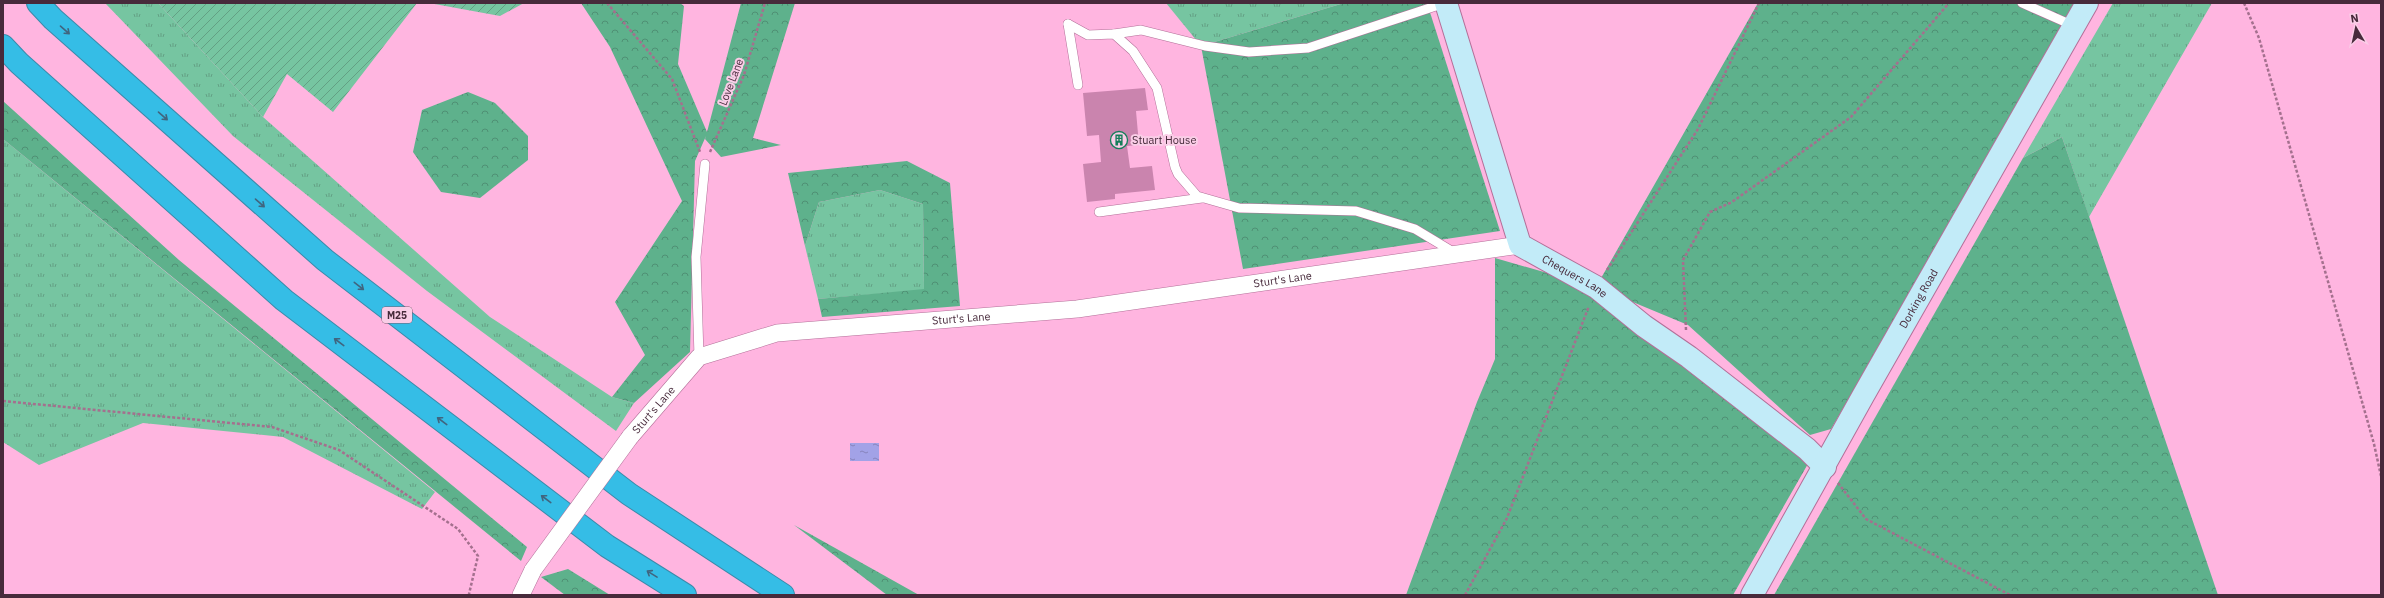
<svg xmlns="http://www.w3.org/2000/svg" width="2384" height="598" font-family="'IBM Plex Sans',sans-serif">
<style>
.grass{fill:url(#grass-tufts)}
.forest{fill:url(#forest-crowns)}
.garden{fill:url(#garden-furrows)}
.water{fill:url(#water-ripples)}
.building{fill:#ca84ae}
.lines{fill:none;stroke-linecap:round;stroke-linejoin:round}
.service-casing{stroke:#b36f98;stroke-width:10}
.minor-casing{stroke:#b36f98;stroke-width:18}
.secondary-casing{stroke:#b36f98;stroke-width:24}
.motorway-casing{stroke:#3b8aaa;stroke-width:24}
.path{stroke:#a4708e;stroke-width:2.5;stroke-dasharray:3 2;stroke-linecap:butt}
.service{stroke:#fff;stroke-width:9}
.minor{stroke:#fff;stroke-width:17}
.secondary{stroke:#c2ebf8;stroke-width:22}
.motorway{stroke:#35bde6;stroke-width:22}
.minor-bridge-casing{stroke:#b36f98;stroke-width:18;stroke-linecap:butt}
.minor-bridge{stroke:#fff;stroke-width:17}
.oneway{stroke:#40657f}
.labels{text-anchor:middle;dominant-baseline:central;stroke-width:4;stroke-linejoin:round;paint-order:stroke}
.shield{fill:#facde7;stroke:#7d5b6f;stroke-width:1}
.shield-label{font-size:10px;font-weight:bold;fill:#472a3b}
.street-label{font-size:11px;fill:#472a3b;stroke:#facde7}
.poi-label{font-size:11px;fill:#472a3b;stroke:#facde7;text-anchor:start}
</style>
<defs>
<pattern id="grass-tufts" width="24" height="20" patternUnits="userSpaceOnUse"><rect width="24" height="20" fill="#76c5a1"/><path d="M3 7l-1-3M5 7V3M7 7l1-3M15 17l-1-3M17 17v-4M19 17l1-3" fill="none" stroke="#63a084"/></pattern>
<pattern id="forest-crowns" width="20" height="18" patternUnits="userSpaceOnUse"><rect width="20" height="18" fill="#5eb18c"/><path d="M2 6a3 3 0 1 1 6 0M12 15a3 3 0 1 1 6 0" fill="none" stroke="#4f9074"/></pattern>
<pattern id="garden-furrows" width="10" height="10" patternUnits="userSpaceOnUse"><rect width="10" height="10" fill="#76c5a1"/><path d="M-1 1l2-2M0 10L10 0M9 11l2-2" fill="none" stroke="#63a084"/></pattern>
<pattern id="water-ripples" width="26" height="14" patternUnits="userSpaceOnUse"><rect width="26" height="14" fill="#a2a2e7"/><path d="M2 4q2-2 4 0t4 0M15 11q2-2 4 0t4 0" fill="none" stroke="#8684bc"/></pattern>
</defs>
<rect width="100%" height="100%" fill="#ffb5e0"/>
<g class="grass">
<polygon points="105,3 158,3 263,117 490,317 612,397 634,403 616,431 427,291 233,136"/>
<polygon points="1166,3 1344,3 1201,46"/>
<polygon points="2113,3 2212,3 2089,217 2062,137 2023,158"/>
<polygon points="3,139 435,492 422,509 283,437 143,423 39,465 3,442"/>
<polygon points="880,190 923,204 924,290 818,299 805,246 819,202"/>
</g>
<g class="forest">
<polygon points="581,3 680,3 684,6 678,64 707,132 741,3 795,3 753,138 781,145 721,157 705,139 706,136 695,161 690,352 634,403 612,397 645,355 615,302 682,201 610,47"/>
<polygon points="1344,3 1427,3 1500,231 1243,269 1201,46"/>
<polygon points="1758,3 2079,3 1831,429 1810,435 1688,325 1599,288 1813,455 1733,595 1406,595 1477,402 1495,359 1495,258 1596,287"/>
<polygon points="468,92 495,103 528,136 528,160 480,198 441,192 413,152 422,110"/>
<polygon points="3,101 179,260 527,547 521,561 3,139"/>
<polygon points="2062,137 2218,595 1774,595 2023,158"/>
<polygon points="907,161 950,183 960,306 822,317 818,299 924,289 923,204 880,190 819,202 805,246 788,173"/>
<polygon points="794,525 919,595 887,595"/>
<polygon points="568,569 610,595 565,595 541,577"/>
</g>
<g class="garden">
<polygon points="158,3 417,3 333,112 287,74 263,117"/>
<polygon points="429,3 524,3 500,16"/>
</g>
<rect class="water" x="850" y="443" width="29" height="18"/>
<polygon class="building" points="1145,88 1148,110 1136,111 1139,145 1127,146 1130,168 1152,166 1155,190 1115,194 1115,199 1087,202 1083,164 1101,162 1099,135 1087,136 1083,93"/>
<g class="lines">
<g class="service-casing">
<g id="service">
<polyline points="2022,3 2074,26"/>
<polyline points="1068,24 1088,35 1114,34 1133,51 1157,88 1175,167 1178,174 1197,196 1239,208 1356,211 1415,229 1455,253"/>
<polyline points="1068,24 1078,85"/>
<polyline points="1114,34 1141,30 1205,46 1249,52 1308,48 1445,3"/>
<polyline points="1099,212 1202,198"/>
<polyline points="699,357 696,257 705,164"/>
</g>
</g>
<g class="minor-casing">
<g id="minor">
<path id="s1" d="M630 437 699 357 777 333 1077 309 1520 245"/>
<polyline points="521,595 533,570"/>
</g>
</g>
<g class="secondary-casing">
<g id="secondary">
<path id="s2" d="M1446 3 1520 245 1596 287 1644 326 1689 357 1807 449 1825 467"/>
<path id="s3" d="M1752 595 1863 396 2087 3"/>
</g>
</g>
<g class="motorway-casing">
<g id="motorway">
<polyline points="38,3 53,19 325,260 629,494 783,595"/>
<polyline points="3,46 19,63 284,300 607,546 685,595"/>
</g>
</g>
<g class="path">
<polyline points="607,3 672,79 700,152"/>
<polyline points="2244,3 2259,38 2374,444 2381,476"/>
<polyline points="710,152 744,75 765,3"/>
<polyline points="1607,270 1698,129 1759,3"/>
<polyline points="1686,330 1683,260 1710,212 1732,202 1851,117 1949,3"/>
<polyline points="3,401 272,427 339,450 458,529 478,556 469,594"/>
<polyline points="1838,483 1866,519 2010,595"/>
<polyline points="1465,595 1507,518 1589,306"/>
</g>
<use href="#service" class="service"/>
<use href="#minor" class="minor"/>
<use href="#secondary" class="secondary"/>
<use href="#motorway" class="motorway"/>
<g class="minor-bridge-casing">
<polyline id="minor-bridge" points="533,570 630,437"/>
</g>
<use href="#minor-bridge" class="minor-bridge"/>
</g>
<defs><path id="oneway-shaft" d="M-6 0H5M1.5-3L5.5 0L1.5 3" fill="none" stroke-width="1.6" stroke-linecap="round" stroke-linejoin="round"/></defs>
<g class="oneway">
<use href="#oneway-shaft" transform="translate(65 30) rotate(41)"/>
<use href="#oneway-shaft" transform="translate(163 116) rotate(41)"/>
<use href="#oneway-shaft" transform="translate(260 203) rotate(41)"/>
<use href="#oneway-shaft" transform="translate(359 286) rotate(38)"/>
<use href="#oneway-shaft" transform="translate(339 342) rotate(-143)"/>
<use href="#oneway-shaft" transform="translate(442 421) rotate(-143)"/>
<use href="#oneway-shaft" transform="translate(546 499) rotate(-143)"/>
<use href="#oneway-shaft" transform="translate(652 574) rotate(-148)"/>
</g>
<defs>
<g id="building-ring" transform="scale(0.9)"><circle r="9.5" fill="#facde7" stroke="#167f5a" stroke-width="1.5"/><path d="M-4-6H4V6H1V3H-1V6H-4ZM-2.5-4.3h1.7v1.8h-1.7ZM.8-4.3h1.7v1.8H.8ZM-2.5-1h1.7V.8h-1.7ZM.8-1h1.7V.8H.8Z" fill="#167f5a"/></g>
</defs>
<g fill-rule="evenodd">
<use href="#building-ring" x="1119" y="140"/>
</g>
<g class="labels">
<rect class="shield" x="382" y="307" width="30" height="16" rx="3"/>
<g class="shield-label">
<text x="397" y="315">M25</text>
</g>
<g class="street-label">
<text transform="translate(731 82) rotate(-69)">Love Lane</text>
<text stroke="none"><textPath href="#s2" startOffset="316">Chequers Lane</textPath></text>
<text stroke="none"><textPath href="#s1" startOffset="696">Sturt's Lane</textPath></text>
<text stroke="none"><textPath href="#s3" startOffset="340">Dorking Road</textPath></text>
<text stroke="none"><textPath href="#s1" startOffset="372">Sturt's Lane</textPath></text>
<text stroke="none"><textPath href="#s1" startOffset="36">Sturt's Lane</textPath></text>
</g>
<g class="poi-label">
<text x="1132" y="140">Stuart House</text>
</g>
</g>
<rect width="2384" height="598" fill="none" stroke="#472a3b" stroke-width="8"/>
<g transform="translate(2356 28) rotate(351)" stroke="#facde7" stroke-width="3" paint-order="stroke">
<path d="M0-3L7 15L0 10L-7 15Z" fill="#472a3b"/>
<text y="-6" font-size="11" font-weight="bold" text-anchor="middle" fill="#472a3b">N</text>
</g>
</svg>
